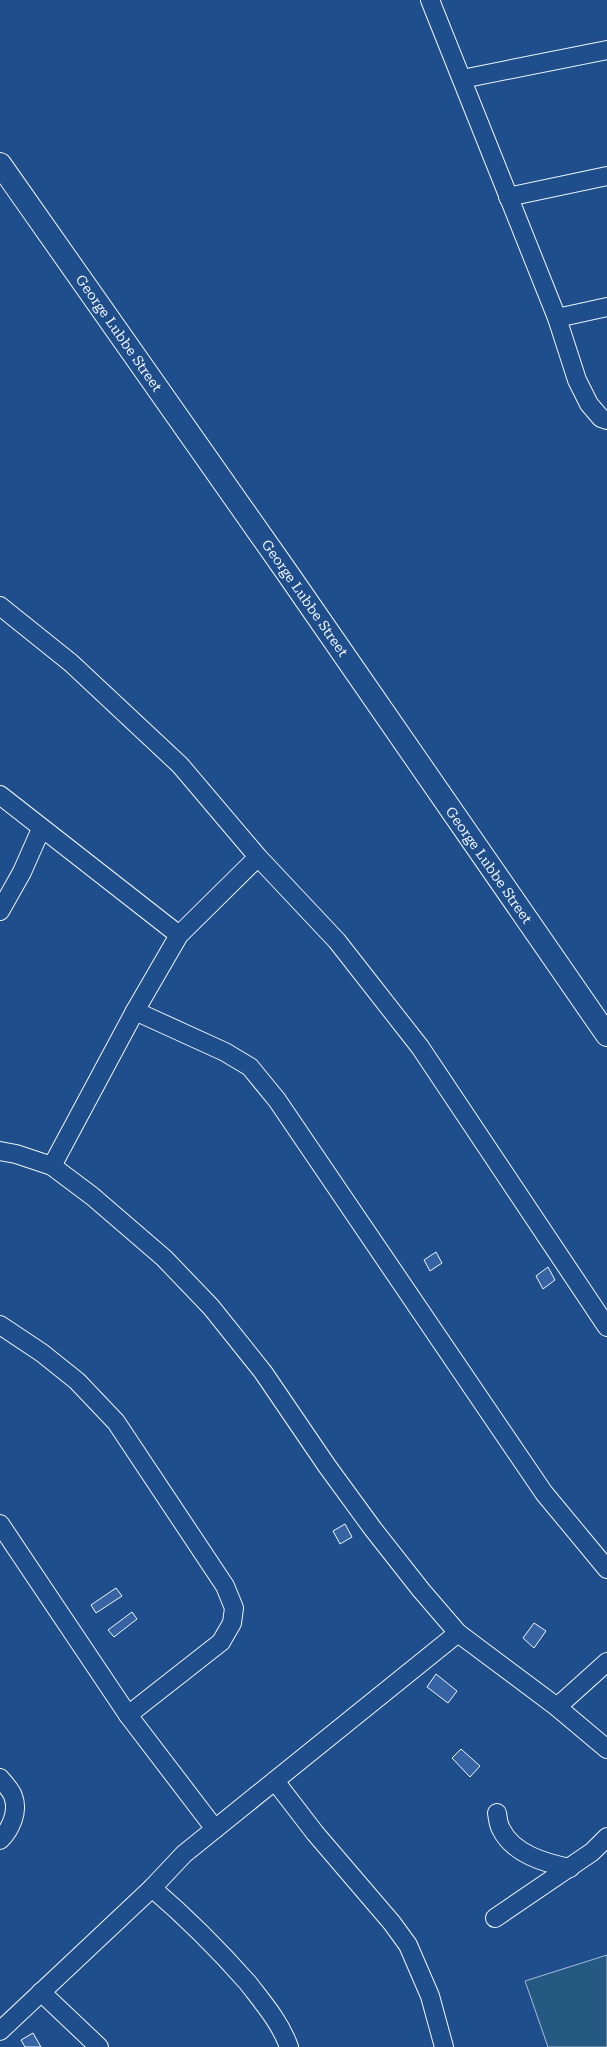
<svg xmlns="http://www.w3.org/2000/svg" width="607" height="2047" font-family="'Roboto Serif',serif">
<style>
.green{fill:#245a82;stroke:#a8bbd7}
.building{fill:#3563a3;stroke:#f2f6ff}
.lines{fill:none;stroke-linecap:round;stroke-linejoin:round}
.minor-casing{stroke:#f2f6ff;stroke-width:20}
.major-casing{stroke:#f2f6ff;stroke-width:24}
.minor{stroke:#1f4e8c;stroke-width:18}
.major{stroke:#1f4e8c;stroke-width:22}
.labels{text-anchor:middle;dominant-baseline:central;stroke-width:3;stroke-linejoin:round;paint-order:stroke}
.street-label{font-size:14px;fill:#f2f6ff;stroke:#1f4e8c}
</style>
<rect width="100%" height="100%" fill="#1f4e8c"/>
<polygon class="green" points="607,1955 607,2047 548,2047 525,1981"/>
<g class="building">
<polygon points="436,1252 442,1263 430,1271 424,1260"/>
<polygon points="548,1267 555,1280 543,1289 536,1276"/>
<polygon points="345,1524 352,1537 340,1544 333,1531"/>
<polygon points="116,1588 122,1596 96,1613 91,1605"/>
<polygon points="132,1612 137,1619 114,1637 108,1630"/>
<polygon points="534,1623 546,1631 534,1648 523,1638"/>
<polygon points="436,1674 457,1691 448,1703 427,1687"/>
<polygon points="461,1749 480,1766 470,1777 452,1758"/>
<polygon points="33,2033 41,2047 25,2047 21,2040"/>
</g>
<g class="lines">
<g class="minor-casing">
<g id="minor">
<polyline points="430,0 557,318 577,380 589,404 601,418 607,420"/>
<polyline points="462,79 607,50"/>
<polyline points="508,197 607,176"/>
<polyline points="557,318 607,307"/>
<polyline points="0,606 71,663 180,765 258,857 337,941 420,1047 607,1327"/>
<polyline points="0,795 179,935"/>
<polyline points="0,911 22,872 41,829"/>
<polyline points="135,1011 225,1052 250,1067 277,1100 544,1493 607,1569"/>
<polyline points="0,1151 16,1154 52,1166 92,1196 164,1258 211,1307 263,1372 327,1466 373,1529 421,1590 458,1633 557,1707 607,1749"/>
<polyline points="52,1166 135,1011 179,935 258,857"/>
<polyline points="0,1325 42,1353 77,1381 116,1422 225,1586 234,1608 232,1623 221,1642 128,1715"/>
<polyline points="0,1524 128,1715 215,1829"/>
<polyline points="557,1707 607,1662"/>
<path d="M0 1778C4 1783 11 1790 13 1796 19 1811 11 1829 0 1840"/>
<polyline points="275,1781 315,1833 392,1923 408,1945 430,1996 444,2047"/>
<path d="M497 1813C498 1818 498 1824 501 1829 513 1854 545 1863 570 1868"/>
<path d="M152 1888C187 1918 218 1949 248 1983 264 2004 280 2022 289 2047"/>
<polyline points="495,1918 592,1852 607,1837"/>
<polyline points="41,1992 99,2047"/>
<polyline points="0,2031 152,1888 184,1854 458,1633"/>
</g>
</g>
<g class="major-casing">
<polyline id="major" points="0,164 286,571 607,1035"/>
</g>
<use href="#minor" class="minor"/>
<use href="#major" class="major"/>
</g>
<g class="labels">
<g class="street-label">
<text transform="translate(119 333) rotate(55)">George Lubbe Street</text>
<text transform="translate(305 598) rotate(55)">George Lubbe Street</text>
<text transform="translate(489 865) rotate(55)">George Lubbe Street</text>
</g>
</g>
</svg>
